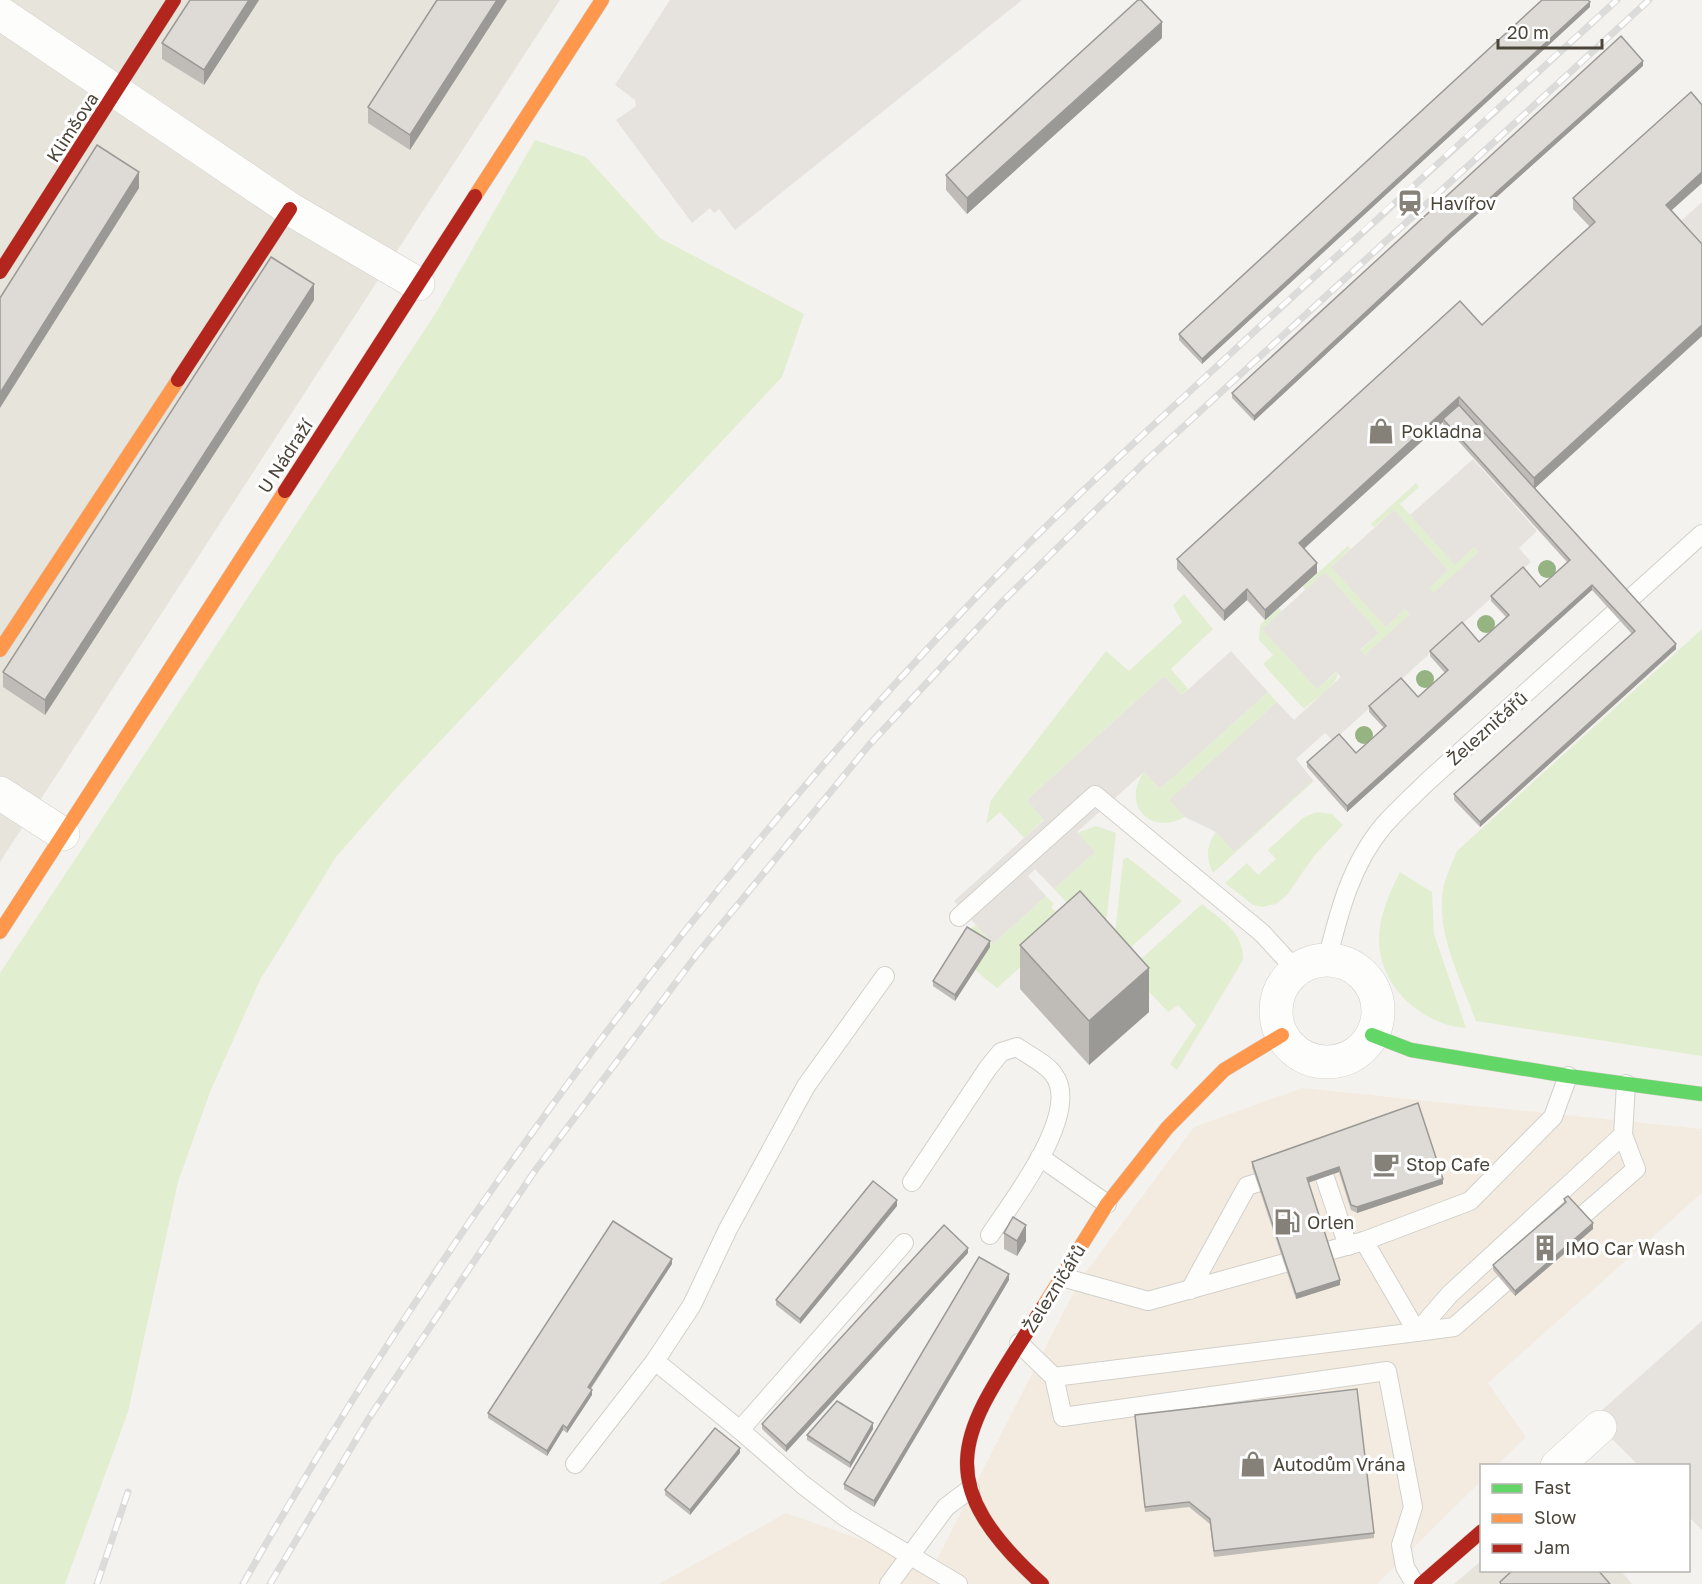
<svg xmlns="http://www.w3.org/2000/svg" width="1702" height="1584" font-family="'Golos Text',sans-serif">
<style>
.residential{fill:#e7e4dc}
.commercial{fill:#f3ebdf}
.green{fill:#e1eecf}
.parking{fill:#e6e3df}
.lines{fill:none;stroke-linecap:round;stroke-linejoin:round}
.lane-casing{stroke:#d2d0cb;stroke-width:20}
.street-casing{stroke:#d2d0cb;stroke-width:34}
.fast-casing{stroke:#d3cfc5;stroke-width:15}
.slow-casing{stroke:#d3cfc5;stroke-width:15}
.jam-casing{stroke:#d3cfc5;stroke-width:15}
.lane{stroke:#fdfdfc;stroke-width:18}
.street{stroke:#fdfdfc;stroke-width:33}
.fast{stroke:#63d668;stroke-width:14}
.slow{stroke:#ff974d;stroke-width:14}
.jam{stroke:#b3261e;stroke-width:14}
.rail-casing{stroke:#dbdbda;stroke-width:7}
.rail{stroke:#fff;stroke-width:4.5;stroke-dasharray:14;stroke-linecap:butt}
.tree{fill:#96b382}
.wall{fill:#bfbcb8}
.shaded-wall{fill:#9b9996}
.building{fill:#dedbd6;stroke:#9b9996;stroke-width:1.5}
.labels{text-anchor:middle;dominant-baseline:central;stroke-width:6;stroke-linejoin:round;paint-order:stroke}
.street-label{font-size:18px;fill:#4b4439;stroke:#fff}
.poi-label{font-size:18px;fill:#4b4439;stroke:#fff;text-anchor:start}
</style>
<rect width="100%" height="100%" fill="#f4f2ee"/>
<g class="residential">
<polygon points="0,0 560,0 0,862"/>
<polygon points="1481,1561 1482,1570 1621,1571 1632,1584 1454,1584"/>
</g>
<polygon class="commercial" points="1302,1088 1702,1129 1702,1193 1488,1383 1526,1437 1497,1465 1482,1466 1481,1481 1377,1584 659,1584 786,1513 934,1565 1080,1280 1194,1127"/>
<g class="green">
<polygon points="535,140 586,157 660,238 804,314 782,377 398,786 336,857 260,980 210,1092 178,1182 128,1412 65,1584 0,1584 0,973 437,311"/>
<polygon points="1416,483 1419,487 1400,504 1455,564 1474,547 1479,552 1433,594 1428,588 1448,570 1394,510 1374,527 1371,524"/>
<polygon points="1348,546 1350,549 1332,567 1386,627 1405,609 1410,614 1365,656 1360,651 1379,633 1325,573 1305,590 1303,586"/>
<polygon points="1184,594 1213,629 1171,669 1188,689 1182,695 1164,676 1027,800 1044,819 1024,838 1000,812 986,824 991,800 1106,651 1129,671 1182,622 1173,605"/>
<path d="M1279 608 1282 611 1263 629 1317 689 1337 672C1339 686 1314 700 1304 709L1263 664 1273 655 1259 640 1260 625Z"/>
<path d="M1702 629V1056L1476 1021C1461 979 1432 927 1445 881 1448 871 1453 861 1457 851Z"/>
<path d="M1268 692 1277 702 1170 800 1185 817C1150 836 1121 805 1144 772L1160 789Z"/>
<path d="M1313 780 1314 781 1213 873C1206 858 1206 846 1216 832L1234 851Z"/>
<polygon points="1317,812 1332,814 1343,825 1314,856 1287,895 1276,904 1262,907 1253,905 1225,883 1247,863 1258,875 1276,859 1268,850 1304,817"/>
<polygon points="1096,826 1116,833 1104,942 1054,889 1095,852 1077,833"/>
<polygon points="1127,857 1182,901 1119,958 1113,952 1123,860"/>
<path d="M1400 872 1432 892 1434 934 1466 1028C1422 1025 1380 987 1379 941 1379 916 1389 894 1400 872Z"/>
<polygon points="1046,896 1054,904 1051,907 1058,914 1034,955 997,988 975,970 967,932 976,925 993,944"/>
<path d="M1202 904C1221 920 1244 932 1243 960L1177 1070 1170 1064 1196 1025 1178 1005 1168 1012 1129 970Z"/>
</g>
<g class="parking">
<polygon points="670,0 1022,0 735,230 719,209 714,213 710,208 692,223 616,120 636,106 635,100 615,85"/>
<polygon points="1702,202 1702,248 1679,223"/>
<polygon points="1473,459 1537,531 1519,548 1531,562 1333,741 1325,733 1296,759 1313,780 1234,852 1216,832 1185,817 1169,800 1277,702 1294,720 1341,677 1336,672 1317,689 1262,629 1325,572 1379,633 1360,650 1365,655 1410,614 1405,609 1386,627 1331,567 1394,510 1448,570 1429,588 1433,593 1479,552 1474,547 1455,565 1410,515"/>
<polygon points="1231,651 1268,692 1160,789 1144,772 1077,832 1095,852 1054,889 1035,869 1028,876 1046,896 993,944 954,901 1044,820 1027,800 1164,676 1182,695"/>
<polygon points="1702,1321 1702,1530 1689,1517 1688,1466 1638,1465 1592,1419"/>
</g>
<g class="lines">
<g class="lane-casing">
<g id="lane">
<polyline points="959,917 1095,795 1262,933 1296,970"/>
<path d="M1327 960C1339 912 1351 864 1384 825 1397 810 1413 796 1427 782L1702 534"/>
<polyline points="1040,1157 1107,1204"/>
<polyline points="1311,1166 1320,1163 1348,1246"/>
<path d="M912 1182 988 1068 1001 1052 1017 1047C1028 1055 1047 1064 1054 1075 1082 1113 1011 1203 990 1235"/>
<polyline points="1582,1216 1636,1169 1623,1135"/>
<polyline points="1364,1241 1417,1332 1454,1327 1504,1283"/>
<polyline points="904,1243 740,1430 802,1484 845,1517 958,1584"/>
<polyline points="1062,1277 1148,1301 1364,1241 1470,1201 1553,1117 1568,1076"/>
<polyline points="1190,1290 1247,1186 1279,1176"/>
<polyline points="1019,1343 1054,1377 1063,1417 1387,1371 1413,1507 1401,1545 1405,1567 1415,1584"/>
<polyline points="655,1361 740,1430"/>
<polyline points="1054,1377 1417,1332 1450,1294 1623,1135 1626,1084"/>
<polyline points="575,1464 655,1361 692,1305 728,1229 806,1086 885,976"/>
<polyline points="889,1584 946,1507 970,1489"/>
</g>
</g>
<g class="street-casing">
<g id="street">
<polyline points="0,13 290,209 418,284"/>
<polyline points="0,793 63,834"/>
<circle cx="1327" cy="1011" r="51"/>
<polyline points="1557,1466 1600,1427"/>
</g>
</g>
<g class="fast-casing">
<polyline id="fast" points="1372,1035 1411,1050 1568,1076 1702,1094"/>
</g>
<g class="slow-casing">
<g id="slow">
<polyline points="475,196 602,0"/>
<polyline points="0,650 178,380"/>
<polyline points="0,932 285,491"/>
<polyline points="1043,1307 1107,1204 1167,1128 1224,1070 1282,1035"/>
</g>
</g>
<g class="jam-casing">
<g id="jam">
<polyline points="0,272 174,0"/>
<polyline points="178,380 290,209"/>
<polyline points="285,491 475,196"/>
<path d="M1042 1584C918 1472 969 1426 1043 1307"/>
<polyline points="1421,1584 1482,1531"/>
</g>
</g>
<use href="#lane" class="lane"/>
<use href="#street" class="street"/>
<use href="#fast" class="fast"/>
<use href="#slow" class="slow"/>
<use href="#jam" class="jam"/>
<g class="rail-casing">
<g id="rail">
<polyline points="97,1584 128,1492"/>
<path d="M243 1584C443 1230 700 885 981 592 1064 505 1154 425 1242 343 1366 228 1491 114 1617 0"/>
<polyline points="270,1584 369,1418 534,1172 698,953 870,744 1002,602 1147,460 1649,0"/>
</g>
</g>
<use href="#rail" class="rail"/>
</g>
<g class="tree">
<circle cx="1547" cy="569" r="9"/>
<circle cx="1486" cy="624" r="9"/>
<circle cx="1425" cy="679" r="9"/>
<circle cx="1364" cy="735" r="9"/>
</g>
<g class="wall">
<polygon points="259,0 204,85 162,59 162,43"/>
<polygon points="437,0 410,150 368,123 368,107"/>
<polygon points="1590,7 1202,364 1179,340 1179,334"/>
<polygon points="1162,38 967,214 946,190 946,175"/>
<polygon points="1643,66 1452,237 1254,421 1232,398 1232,393"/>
<polygon points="1702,105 1702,183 1672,210 1702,244 1702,336 1535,488 1676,649 1480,827 1454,800 1454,794 1632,634 1592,590 1347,812 1307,767 1307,762 1356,753 1384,728 1369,712 1369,706 1418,697 1445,673 1430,656 1430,651 1479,642 1506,617 1491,601 1491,596 1540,587 1567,562 1443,424 1443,422 1304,549 1317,573 1265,620 1247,600 1224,621 1177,569 1177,559 1482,325 1590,227 1573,209 1573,198"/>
<polygon points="314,300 45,715 3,687 3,672"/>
<polygon points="1020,945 1149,1012 1089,1065 1020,989"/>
<polygon points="990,947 955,1001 933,986 933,981"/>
<polygon points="1418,1103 1443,1184 1357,1213 1351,1210 1339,1172 1308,1183 1340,1285 1296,1299 1252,1167 1252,1162"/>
<polygon points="1564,1199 1593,1229 1515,1296 1493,1270 1493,1265 1564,1204"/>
<polygon points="897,1206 800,1324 776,1305 776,1300"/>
<polygon points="1004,1233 1026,1241 1017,1256 1004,1249"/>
<polygon points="968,1253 786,1452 762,1429 762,1424"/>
<polygon points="672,1264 591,1389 592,1395 567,1433 563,1430 547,1456 488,1418 488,1413"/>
<polygon points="1009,1280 874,1507 844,1489 844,1484"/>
<polygon points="1135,1415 1374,1533 1374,1538 1214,1557 1210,1524 1189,1507 1145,1512"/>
<polygon points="873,1429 850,1468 807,1440 807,1435"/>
<polygon points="740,1453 690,1515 665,1495 665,1490"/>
</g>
<g class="shaded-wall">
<polygon points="249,0 259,0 204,85 204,70"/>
<polygon points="497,0 507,0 410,150 410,135"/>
<polygon points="1590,2 1590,7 1202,364 1202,359"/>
<polygon points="1162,22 1162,38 967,214 967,198"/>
<polygon points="1643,61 1643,66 1452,237 1254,421 1254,416 1452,232"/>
<polygon points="139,172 139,188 0,408 0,393"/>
<polygon points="1702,172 1702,183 1666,215 1666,205"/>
<polygon points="314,284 314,300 45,715 45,700"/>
<polygon points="1702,325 1702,336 1534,489 1534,478"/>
<polygon points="1459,397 1459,407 1443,419 1443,422 1299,553 1299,543"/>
<polygon points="1317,563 1317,573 1265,620 1265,610"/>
<polygon points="1592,585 1592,590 1347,812 1347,806"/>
<polygon points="1247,589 1247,600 1224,621 1224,611"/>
<polygon points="1676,644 1676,649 1480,827 1480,822"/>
<polygon points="990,941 990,947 955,1001 955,995"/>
<polygon points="1149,968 1149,1012 1089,1065 1089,1021"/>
<polygon points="1339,1167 1339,1172 1307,1183 1307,1178"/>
<polygon points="1443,1179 1443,1184 1357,1213 1357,1207"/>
<polygon points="897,1200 897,1206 800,1324 800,1319"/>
<polygon points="1593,1223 1593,1229 1515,1296 1515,1291"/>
<polygon points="1026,1225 1026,1241 1017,1256 1017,1241"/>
<polygon points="968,1248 968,1253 786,1452 786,1446"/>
<polygon points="672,1259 672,1264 588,1392 588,1387"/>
<polygon points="1009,1274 1009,1280 874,1507 874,1501"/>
<polygon points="1340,1280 1340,1285 1296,1299 1296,1294"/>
<polygon points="592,1390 592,1395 567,1433 567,1428"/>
<polygon points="873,1423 873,1429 850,1468 850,1463"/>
<polygon points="563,1425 563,1430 547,1456 547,1451"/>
<polygon points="740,1448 740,1453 690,1515 690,1510"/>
</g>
<g class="building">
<polygon points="190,0 249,0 204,70 162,43"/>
<polygon points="437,0 497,0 410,135 368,107"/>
<polygon points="1138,0 1141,0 1162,22 967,198 946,175"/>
<polygon points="1542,0 1588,0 1590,2 1202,359 1179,334"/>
<polygon points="1621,36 1643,61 1452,232 1254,416 1232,393"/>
<polygon points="1691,92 1702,105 1702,172 1666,205 1702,244 1702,325 1534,478 1459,397 1299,543 1317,563 1265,610 1247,589 1224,611 1177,559 1460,301 1482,325 1556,257 1595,222 1573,198"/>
<polygon points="97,145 139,172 0,393 0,298"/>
<polygon points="271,257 314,284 45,700 3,672"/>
<polygon points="1459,405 1676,644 1480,822 1454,794 1635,631 1592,585 1347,806 1307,762 1339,734 1356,753 1386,726 1369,706 1401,678 1418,697 1448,670 1430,651 1462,622 1479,642 1509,615 1491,596 1523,567 1540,587 1570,560 1443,419"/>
<polygon points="1080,891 1149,968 1089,1021 1020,945"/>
<polygon points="967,927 990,941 955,995 933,981"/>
<polygon points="1418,1103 1443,1179 1357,1207 1351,1205 1339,1167 1307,1178 1340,1280 1296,1294 1252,1162"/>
<polygon points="873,1181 897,1200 800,1319 776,1300"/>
<polygon points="1568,1196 1593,1223 1515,1291 1493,1265 1566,1202 1564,1199"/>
<polygon points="1013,1217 1026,1225 1017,1241 1004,1233"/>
<polygon points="613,1221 672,1259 588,1387 592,1390 567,1428 563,1425 547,1451 488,1413"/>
<polygon points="944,1225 968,1248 786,1446 762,1424"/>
<polygon points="979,1257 1009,1274 874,1501 844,1484"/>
<polygon points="1357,1389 1374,1533 1214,1551 1210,1519 1189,1502 1145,1507 1135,1415"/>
<polygon points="837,1401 873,1423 850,1463 807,1435"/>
<polygon points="715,1428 740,1448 690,1510 665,1490"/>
<polygon points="1513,1570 1598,1570 1610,1584 1501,1584 1500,1582"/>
</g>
<defs>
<g id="station-bare" transform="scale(2.07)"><path d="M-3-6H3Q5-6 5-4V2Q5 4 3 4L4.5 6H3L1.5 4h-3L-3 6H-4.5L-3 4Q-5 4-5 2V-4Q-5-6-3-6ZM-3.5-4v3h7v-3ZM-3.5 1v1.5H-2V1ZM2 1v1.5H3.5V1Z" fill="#868178" stroke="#fff" stroke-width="2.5" paint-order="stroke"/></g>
<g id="shop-bare" transform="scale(2.07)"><path d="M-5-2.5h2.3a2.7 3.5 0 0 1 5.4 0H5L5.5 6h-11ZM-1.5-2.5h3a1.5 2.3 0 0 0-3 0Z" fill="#868178" stroke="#fff" stroke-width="2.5" paint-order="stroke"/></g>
<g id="cafe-bare" transform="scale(2.07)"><path d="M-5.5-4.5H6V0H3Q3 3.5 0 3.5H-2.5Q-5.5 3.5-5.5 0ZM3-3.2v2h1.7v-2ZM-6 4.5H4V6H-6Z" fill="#868178" stroke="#fff" stroke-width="2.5" paint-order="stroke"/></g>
<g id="fuel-bare" transform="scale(2.07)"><path d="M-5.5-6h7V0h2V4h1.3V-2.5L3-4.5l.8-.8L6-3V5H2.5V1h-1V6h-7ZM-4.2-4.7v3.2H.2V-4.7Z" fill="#868178" stroke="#fff" stroke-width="2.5" paint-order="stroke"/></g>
<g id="building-bare" transform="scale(2.07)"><path d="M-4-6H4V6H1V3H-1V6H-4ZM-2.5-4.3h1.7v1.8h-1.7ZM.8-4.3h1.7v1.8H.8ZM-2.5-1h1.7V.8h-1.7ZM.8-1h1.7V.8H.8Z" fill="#868178" stroke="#fff" stroke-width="2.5" paint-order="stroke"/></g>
</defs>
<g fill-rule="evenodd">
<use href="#station-bare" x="1410" y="203"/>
<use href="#shop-bare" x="1381" y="431"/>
<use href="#cafe-bare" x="1386" y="1164"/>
<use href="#fuel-bare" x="1287" y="1222"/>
<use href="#building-bare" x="1545" y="1248"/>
<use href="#shop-bare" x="1253" y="1464"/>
</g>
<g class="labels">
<g class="street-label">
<text transform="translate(72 127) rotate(-57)">Klimšova</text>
<text transform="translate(285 456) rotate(-57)">U Nádraží</text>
<text transform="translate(1487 728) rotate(-42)">Železničářů</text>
<text transform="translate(1054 1288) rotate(-58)">Železničářů</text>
</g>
<g class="poi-label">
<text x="1430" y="203">Havířov</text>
<text x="1401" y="431">Pokladna</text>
<text x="1406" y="1164">Stop Cafe</text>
<text x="1307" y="1222">Orlen</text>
<text x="1565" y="1248">IMO Car Wash</text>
<text x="1273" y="1464">Autodům Vrána</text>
</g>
</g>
<rect x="1480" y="1464" width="210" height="108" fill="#ffffff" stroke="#b7b4b0" stroke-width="1.5"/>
<rect x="1492" y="1484" width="30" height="9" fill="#63d668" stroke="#b7b4b0" stroke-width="1.5"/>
<text x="1534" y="1494" font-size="18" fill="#4b4439">Fast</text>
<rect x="1492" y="1514" width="30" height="9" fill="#ff974d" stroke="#b7b4b0" stroke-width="1.5"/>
<text x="1534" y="1524" font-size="18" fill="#4b4439">Slow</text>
<rect x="1492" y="1544" width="30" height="9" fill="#b3261e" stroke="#b7b4b0" stroke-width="1.5"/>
<text x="1534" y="1554" font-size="18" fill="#4b4439">Jam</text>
<path d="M1498 39v9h104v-9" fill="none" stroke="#4b4439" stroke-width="3"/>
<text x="1507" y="39" font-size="18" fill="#4b4439" stroke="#ffffff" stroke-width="4.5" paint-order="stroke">20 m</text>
</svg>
